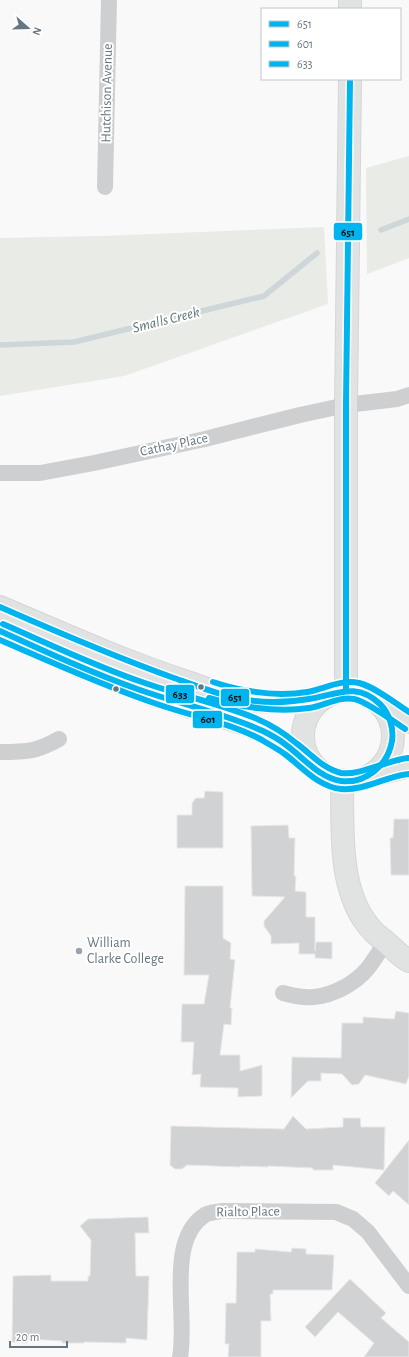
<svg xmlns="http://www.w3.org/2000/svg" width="409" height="1357" font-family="'Alegreya Sans',sans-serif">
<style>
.green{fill:#e8ebe6}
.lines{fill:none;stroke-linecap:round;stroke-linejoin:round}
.stream{stroke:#ced6d9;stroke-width:5.5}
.building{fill:#d0d2d3;stroke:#e8e8e8}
.secondary-casing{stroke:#d5d6d7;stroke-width:24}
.street{stroke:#cecfd0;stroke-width:16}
.secondary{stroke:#e1e2e2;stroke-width:22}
.bus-1-casing{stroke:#fff;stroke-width:9}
.bus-2-casing{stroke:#fff;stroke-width:9}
.bus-3-casing{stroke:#fff;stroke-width:9}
.bus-1{stroke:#00b5ef;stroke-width:6}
.bus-2{stroke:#00b5ef;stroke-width:6}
.bus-3{stroke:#00b5ef;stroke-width:6}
.bus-dot{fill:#657683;stroke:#fff;stroke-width:1.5}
.poi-dot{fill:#99a4ac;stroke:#fff;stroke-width:1.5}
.labels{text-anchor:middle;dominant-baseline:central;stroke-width:4;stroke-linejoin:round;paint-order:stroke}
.street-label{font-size:14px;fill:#657683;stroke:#fff}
.poi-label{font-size:14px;fill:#657683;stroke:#fff;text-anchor:start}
.water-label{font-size:15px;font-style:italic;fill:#60757c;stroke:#fff}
.line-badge{stroke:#fff;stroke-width:1.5}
.pale-badge-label{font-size:11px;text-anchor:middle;font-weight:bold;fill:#111}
</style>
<rect width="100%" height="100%" fill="#f9f9f9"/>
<g class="green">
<polygon points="409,156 409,258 367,274 366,168"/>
<polygon points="324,227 328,304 124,376 0,396 0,238 103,236"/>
</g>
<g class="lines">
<g class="stream">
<polyline points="381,230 409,219"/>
<polyline points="0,345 74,342 264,296 317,253"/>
</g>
</g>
<g class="building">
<polygon points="205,791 223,792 223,848 177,848 177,815 192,815 192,803 196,798 204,798"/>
<polygon points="394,819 409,819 409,875 391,875 390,838 393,838"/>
<polygon points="288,825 289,838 295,838 294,876 296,876 295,891 306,892 306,917 315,917 315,951 316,942 332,942 332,959 315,958 315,954 299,954 299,943 271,944 271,936 264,926 264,921 285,897 252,896 251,826"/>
<polygon points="185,886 223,886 223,938 231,943 230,959 235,960 230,1008 232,1008 231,1025 224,1024 220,1055 240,1055 240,1071 262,1065 262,1096 238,1097 238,1088 200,1087 201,1074 192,1075 194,1042 181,1042 182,1004 204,1004 209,975 184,975"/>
<polygon points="396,1011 409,1013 409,1076 406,1084 365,1075 359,1084 352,1085 342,1074 321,1073 321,1081 308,1081 291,1098 292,1057 341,1058 342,1023 363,1023 363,1017 394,1019"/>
<polygon points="293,1116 306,1129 343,1127 343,1118 360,1118 361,1127 385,1127 384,1170 333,1165 333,1170 313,1170 313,1168 268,1166 268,1167 240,1166 240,1167 187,1165 182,1169 175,1169 170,1165 171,1126 284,1129"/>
<polygon points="409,1140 409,1205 393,1191 389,1196 375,1183"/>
<polygon points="148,1217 149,1233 135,1233 136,1276 149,1276 147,1340 126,1338 126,1343 84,1342 84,1343 62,1343 62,1341 28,1339 27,1343 12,1342 13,1276 51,1275 51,1281 88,1281 88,1276 90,1276 91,1240 80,1226 88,1219"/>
<polygon points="292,1248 306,1249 306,1254 334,1255 332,1290 273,1290 273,1294 270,1294 271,1321 261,1321 261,1357 228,1357 229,1344 225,1344 226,1303 236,1303 237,1252 255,1252 255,1249 291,1252"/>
<polygon points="350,1279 386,1313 381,1318 409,1342 409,1357 364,1357 374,1343 338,1312 315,1337 305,1327"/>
</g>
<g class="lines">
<g class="secondary-casing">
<g id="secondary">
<polyline points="350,9 350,0"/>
<path d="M0 607C61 633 121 660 184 681 208 689 232 699 257 701 279 703 302 701 324 697"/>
<polyline points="0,631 89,670 156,696 252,726 280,741 316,768"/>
<polyline points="346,690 346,405 350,79"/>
<circle cx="348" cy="736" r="45"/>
<polyline points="381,704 409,722"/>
<polyline points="370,776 409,766"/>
<path d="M342 781C343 828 337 894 373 931 377 936 383 939 387 943 394 949 401 957 409 961"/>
</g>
</g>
<g class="street">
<polyline points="105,187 109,0"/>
<polyline points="0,473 40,473 94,463 205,439 300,415 346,405 397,399 409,395"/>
<path d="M0 752C26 752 36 752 59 739"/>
<path d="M283 993C294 996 304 998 314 997 334 995 356 983 368 968 375 959 380 950 386 942"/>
<path d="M180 1357C188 1318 165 1240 205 1215 209 1212 217 1212 222 1211L336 1212 353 1219 368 1232 409 1286"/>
</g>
<use href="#secondary" class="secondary"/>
<g class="bus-1-casing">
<g id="bus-1">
<path d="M0 607C57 632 115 657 174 678 200 687 227 698 255 701 273 703 291 702 309 699 336 695 356 681 380 704 389 713 394 728 392 741 388 765 366 784 341 781 319 778 303 757 286 745 279 739 271 735 263 731 223 713 181 704 140 690 92 673 46 652 0 631"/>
<polyline points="346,690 346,405 350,79"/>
</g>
</g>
<g class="bus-2-casing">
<g id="bus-2">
<path d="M0 640C51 662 101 685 154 703 190 716 229 722 262 740 270 745 278 749 286 755 303 768 319 787 341 789 365 791 386 776 409 774"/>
<path d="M209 698C241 707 276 713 309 708 324 706 339 696 354 699 366 701 393 721 405 729"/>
</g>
</g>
<g class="bus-3-casing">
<g id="bus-3">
<path d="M3 624C49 644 95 666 142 682 179 695 218 703 255 718 269 724 284 733 296 743 310 753 323 769 341 773 359 776 388 760 408 758"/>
<path d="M213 682C244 692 276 697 307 692 324 689 341 679 359 683 375 687 395 703 409 712"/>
</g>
</g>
<use href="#bus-1" class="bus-1"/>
<use href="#bus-2" class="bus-2"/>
<use href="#bus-3" class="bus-3"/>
</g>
<g class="bus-dot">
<circle cx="201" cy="687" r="3.5"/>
<circle cx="116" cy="689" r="3.5"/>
</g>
<circle class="poi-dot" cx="79" cy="951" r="4"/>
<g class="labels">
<g class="street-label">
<text transform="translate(107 93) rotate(-89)">Hutchison Avenue</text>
<text transform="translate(174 445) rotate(-12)">Cathay Place</text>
<text transform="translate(248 1212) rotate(-1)">Rialto Place</text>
</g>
<g class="poi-label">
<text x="87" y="943">William<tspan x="87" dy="16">Clarke College</tspan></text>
</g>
<g class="water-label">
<text transform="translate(166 320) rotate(-14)">Smalls Creek</text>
</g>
</g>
<g class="line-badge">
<rect x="333" y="222" width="30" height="19" rx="4" fill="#00b5ef"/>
<rect x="165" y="684" width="30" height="20" rx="4" fill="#00b5ef"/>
<rect x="220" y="688" width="30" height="19" rx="4" fill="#00b5ef"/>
<rect x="192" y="710" width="31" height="19" rx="4" fill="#00b5ef"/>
</g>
<g class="pale-badge-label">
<text x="348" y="236">651</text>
<text x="180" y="698">633</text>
<text x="235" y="701">651</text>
<text x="208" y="723">601</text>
</g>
<rect x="261" y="8" width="140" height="72" fill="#ffffff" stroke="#c1c8cd"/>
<rect x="269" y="21" width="20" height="6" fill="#00b5ef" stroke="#c1c8cd"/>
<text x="297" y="28" font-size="12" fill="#657683">651</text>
<rect x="269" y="41" width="20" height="6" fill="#00b5ef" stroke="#c1c8cd"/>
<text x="297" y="48" font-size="12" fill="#657683">601</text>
<rect x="269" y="61" width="20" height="6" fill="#00b5ef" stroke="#c1c8cd"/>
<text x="297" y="68" font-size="12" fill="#657683">633</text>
<g transform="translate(28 28) rotate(110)" stroke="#ffffff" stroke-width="3" paint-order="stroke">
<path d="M0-3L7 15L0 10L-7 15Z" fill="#657683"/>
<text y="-6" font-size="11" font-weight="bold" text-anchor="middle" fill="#657683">N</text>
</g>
<path d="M10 1341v6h57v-6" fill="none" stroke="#657683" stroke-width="2"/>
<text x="16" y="1341" font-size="12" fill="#657683" stroke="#ffffff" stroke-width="3" paint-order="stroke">20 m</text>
</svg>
